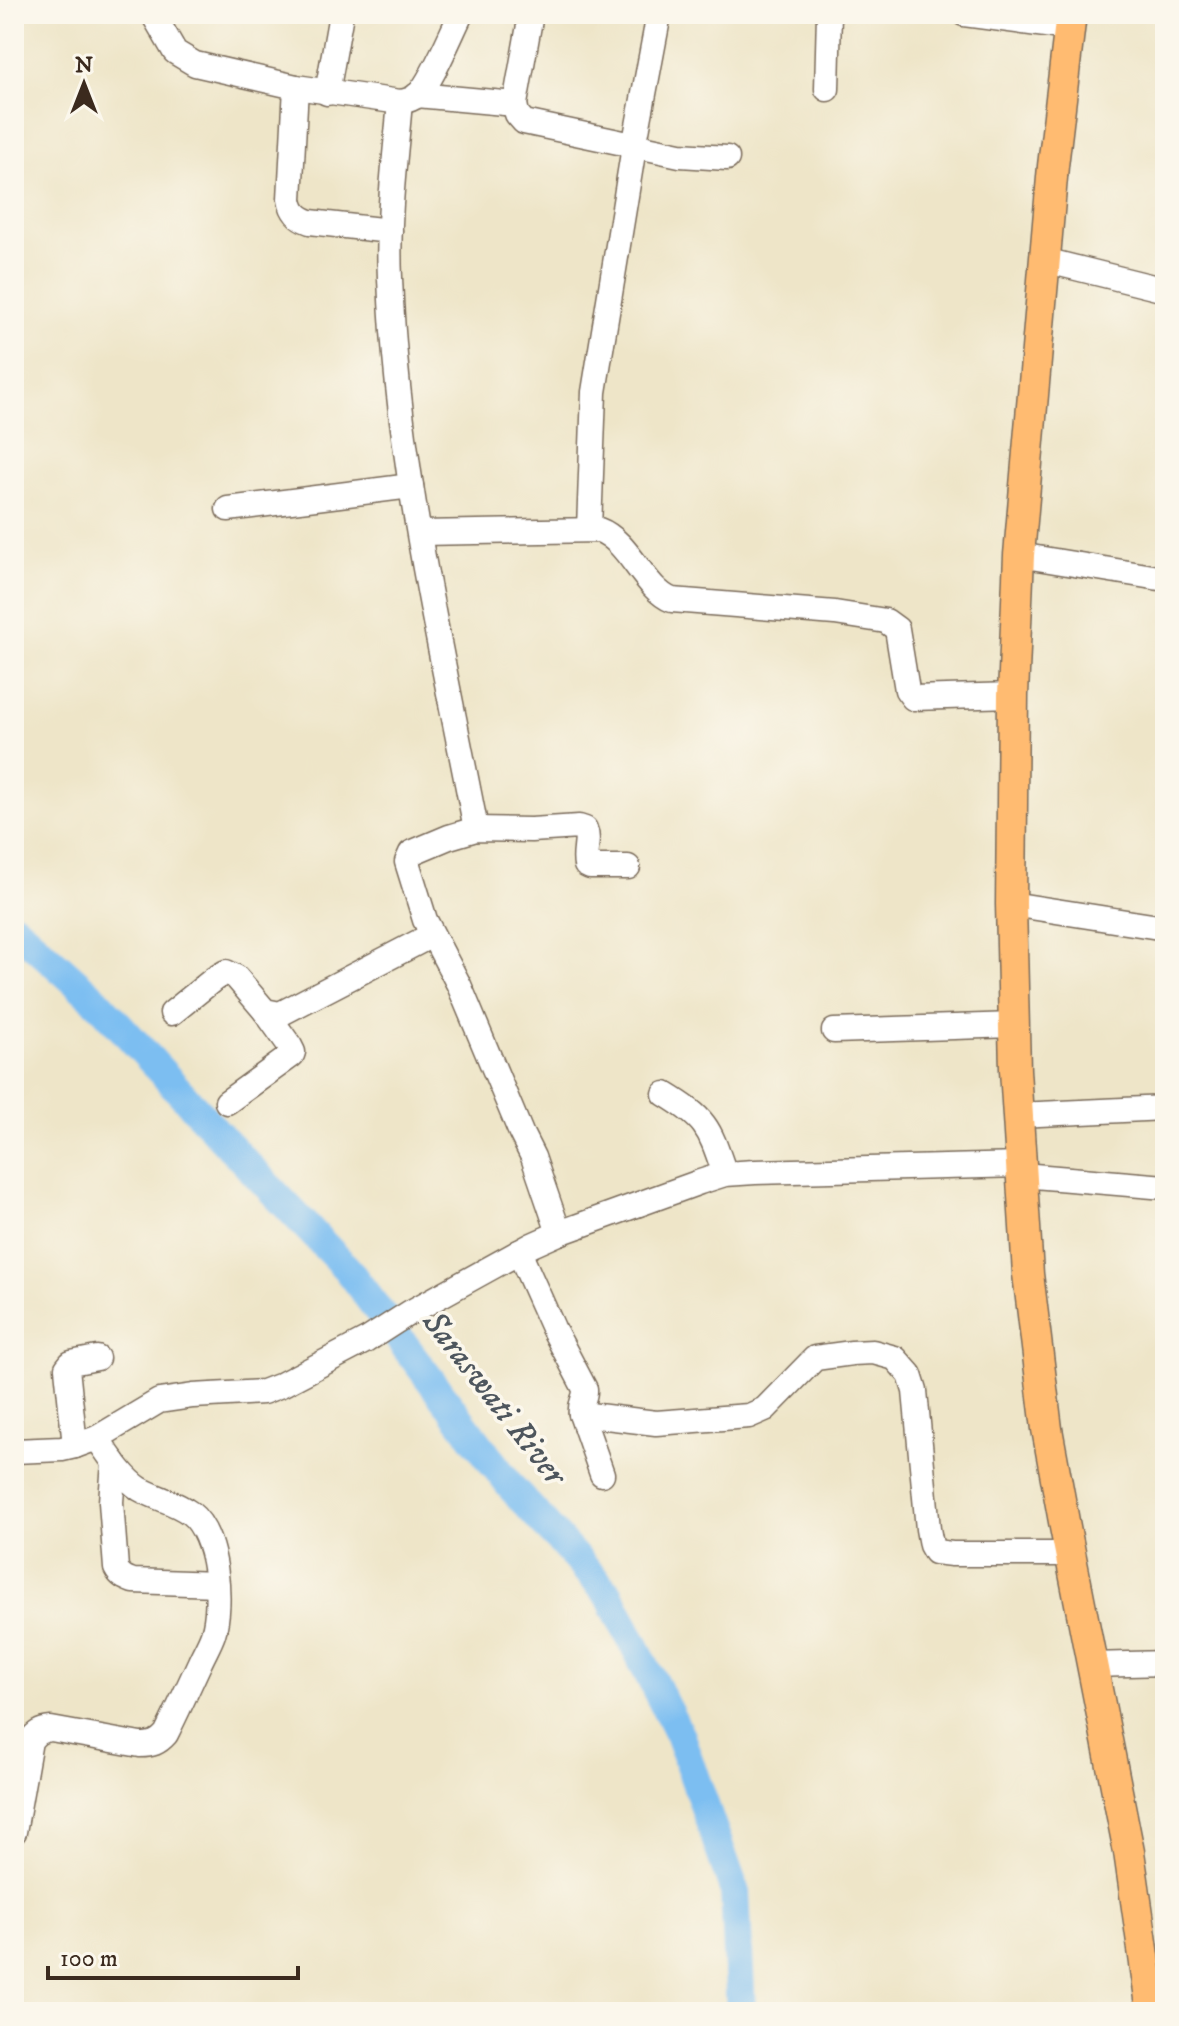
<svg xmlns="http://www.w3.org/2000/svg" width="1179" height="2026" font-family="'IM FELL DW Pica',serif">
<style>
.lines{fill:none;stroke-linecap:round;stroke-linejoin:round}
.river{stroke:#7bbef1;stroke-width:30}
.minor-casing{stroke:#7a6b5a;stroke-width:27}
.major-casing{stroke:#7a6b5a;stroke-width:33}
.minor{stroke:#fff;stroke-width:24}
.major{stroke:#ffbb71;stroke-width:30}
.labels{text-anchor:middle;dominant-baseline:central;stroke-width:7;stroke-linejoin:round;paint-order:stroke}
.water-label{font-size:34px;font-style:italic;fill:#4e565d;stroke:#fbf7ec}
</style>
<rect width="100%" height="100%" fill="#fbf7ec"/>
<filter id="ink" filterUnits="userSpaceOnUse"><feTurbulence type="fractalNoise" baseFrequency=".0125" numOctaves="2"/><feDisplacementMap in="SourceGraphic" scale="16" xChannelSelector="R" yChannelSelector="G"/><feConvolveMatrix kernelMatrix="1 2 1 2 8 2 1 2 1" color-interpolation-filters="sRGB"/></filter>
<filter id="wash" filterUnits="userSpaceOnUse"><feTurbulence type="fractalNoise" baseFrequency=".006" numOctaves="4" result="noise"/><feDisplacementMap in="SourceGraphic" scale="32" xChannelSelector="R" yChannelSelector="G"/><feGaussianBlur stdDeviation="1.8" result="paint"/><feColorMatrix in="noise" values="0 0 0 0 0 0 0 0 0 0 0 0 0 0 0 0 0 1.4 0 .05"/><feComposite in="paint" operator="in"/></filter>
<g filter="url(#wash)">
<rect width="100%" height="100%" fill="#eee5c8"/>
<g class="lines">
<polyline class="river" points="14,927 99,1003 221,1137 347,1269 511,1487 609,1595 679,1734 735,1892 741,2012"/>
</g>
</g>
<g filter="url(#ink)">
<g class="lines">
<g class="minor-casing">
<g id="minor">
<path d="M153 14 175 52 195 64 296 87 400 102C406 101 413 99 418 95 432 81 451 34 461 14"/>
<polyline points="531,14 515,104 517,114 524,122 680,155 727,158"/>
<polyline points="964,14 1068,28"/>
<path d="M296 87 290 199C292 212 298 218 310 222L390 231"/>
<polyline points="827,89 829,14"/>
<polyline points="327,93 341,14"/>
<polyline points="417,95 515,104"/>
<path d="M400 102C395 160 387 219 390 278 397 464 441 647 476 829"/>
<polyline points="1044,260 1165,290"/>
<polyline points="228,509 411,486"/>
<polyline points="589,529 594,392 634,147 659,14"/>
<path d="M420 533 599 530C629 541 644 589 672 600L835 613 886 621 897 629 907 690 913 698 1013 695"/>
<polyline points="1019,555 1165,579"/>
<polyline points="1011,904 1165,928"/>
<polyline points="172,1013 214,979 226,972 236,977 265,1011 280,1014 432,935"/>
<polyline points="834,1031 1014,1025"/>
<path d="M665 1094C708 1120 709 1128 725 1174"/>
<polyline points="227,1102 292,1055 293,1052 290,1046 265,1011"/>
<polyline points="1018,1115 1165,1108"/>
<polyline points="1022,1175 1165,1187"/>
<path d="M559 1233 533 1157 521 1133 459 985 425 920 407 862 411 853 449 837 476 829 531 830 579 827 585 829C590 840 583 853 586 865L590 867H628"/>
<path d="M519 1252 553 1328 585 1389C586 1398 579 1404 581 1414L602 1474"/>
<polyline points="581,1414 656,1423 749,1416 765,1409 815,1358 852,1353 873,1352 895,1358 910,1375 915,1391 928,1529 931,1545 935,1552 952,1554 1070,1554"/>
<polyline points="75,1446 67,1368 71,1363 97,1358"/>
<polyline points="14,1451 62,1449 75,1446 97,1438 159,1401 193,1396 263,1392 281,1385 367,1340 409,1313 532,1245 559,1233 700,1182 725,1174 755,1172 1021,1165"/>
<path d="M114 1462 111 1502 116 1568C120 1576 125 1578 133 1581L216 1584"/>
<polyline points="1092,1665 1165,1663"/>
<path d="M14 1832 30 1741C36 1733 40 1730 51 1729L140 1745C152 1745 158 1743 166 1734 178 1710 189 1686 200 1662 204 1653 210 1643 213 1634 223 1603 217 1533 190 1513 175 1502 156 1498 140 1489 122 1477 109 1455 97 1438"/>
</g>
</g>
<g class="major-casing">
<polyline id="major" points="1071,14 1053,166 1019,555 1013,695 1012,803 1011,904 1015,1070 1028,1274 1047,1429 1065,1527 1129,1852 1152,2012"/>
</g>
<use href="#minor" class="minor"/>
<use href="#major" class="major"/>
</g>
</g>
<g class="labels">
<g class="water-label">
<text transform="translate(494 1398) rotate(52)">Saraswati River</text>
</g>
</g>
<rect width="1179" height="2026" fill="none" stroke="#fbf7ec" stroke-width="48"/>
<g transform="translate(84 84)" stroke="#fbf7ec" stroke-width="6" paint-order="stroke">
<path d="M0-6L14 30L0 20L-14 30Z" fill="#3b2a1e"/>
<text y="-12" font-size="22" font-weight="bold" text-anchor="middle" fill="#3b2a1e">N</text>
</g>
<path d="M48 1966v12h250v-12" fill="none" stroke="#3b2a1e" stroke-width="4"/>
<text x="60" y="1966" font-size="24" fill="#3b2a1e" stroke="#fbf7ec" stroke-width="6" paint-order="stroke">100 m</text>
</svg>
